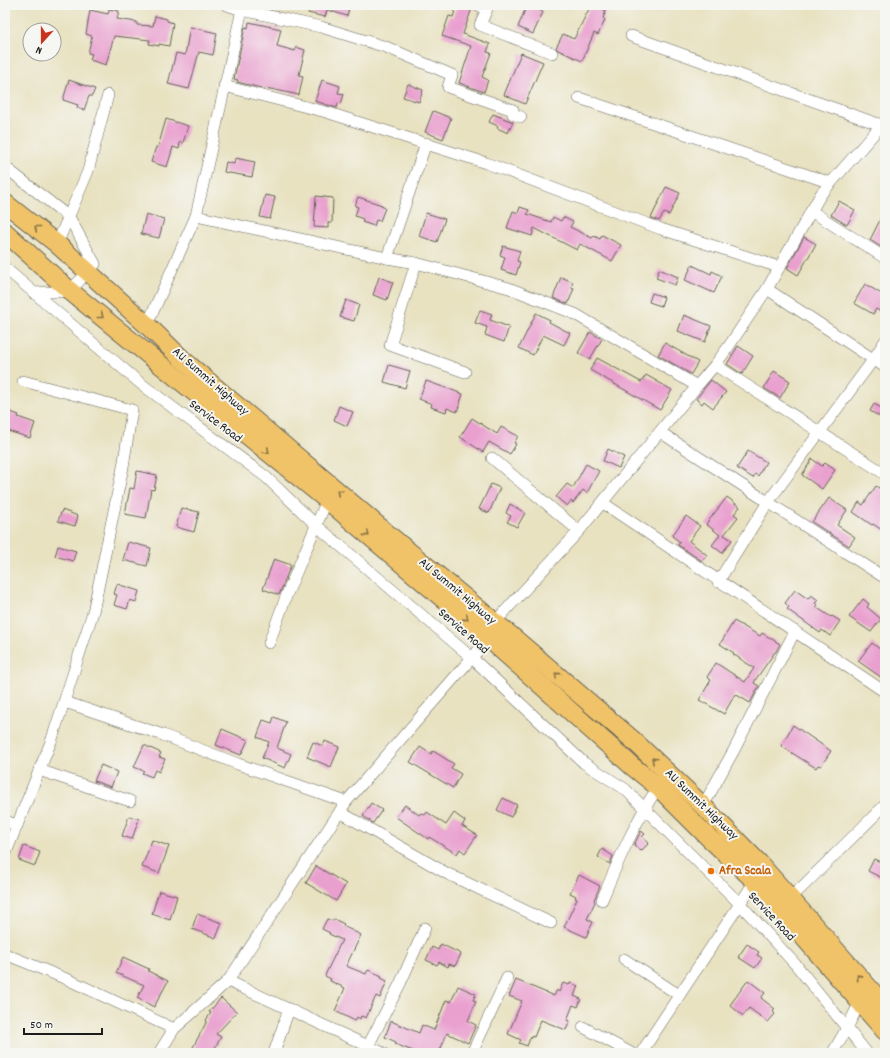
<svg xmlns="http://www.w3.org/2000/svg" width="890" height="1058" font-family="Dekko,sans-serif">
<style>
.building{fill:#e9a0cf}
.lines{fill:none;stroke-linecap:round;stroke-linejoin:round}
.street-casing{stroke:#636156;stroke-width:12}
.primary-casing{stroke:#636156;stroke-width:20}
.street{stroke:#fff;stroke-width:11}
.primary{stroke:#f0c369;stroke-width:18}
.oneway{stroke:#867042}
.food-dot{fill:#e8710a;stroke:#f6f6f2;stroke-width:1.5}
.labels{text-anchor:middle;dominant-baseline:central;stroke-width:4;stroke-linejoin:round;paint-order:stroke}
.street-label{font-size:13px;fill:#1c1c1c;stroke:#f6f6f2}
.food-label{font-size:13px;font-weight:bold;fill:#c56008;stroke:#f6f6f2;text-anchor:start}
</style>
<rect width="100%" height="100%" fill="#f6f6f2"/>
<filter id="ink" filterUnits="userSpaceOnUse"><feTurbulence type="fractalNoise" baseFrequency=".025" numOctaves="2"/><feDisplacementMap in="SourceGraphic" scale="8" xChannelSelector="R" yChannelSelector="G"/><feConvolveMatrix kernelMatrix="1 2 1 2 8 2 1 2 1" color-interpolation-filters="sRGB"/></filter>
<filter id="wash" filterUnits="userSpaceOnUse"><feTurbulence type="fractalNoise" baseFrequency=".012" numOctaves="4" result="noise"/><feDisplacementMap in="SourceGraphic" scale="16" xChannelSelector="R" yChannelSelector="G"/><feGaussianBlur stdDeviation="0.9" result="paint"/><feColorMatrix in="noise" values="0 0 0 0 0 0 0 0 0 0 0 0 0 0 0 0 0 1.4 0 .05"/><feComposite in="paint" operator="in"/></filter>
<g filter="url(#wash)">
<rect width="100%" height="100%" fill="#e8e2c1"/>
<g id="blocks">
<g class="building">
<polygon points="310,5 350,5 347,16 327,10 325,17 308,13"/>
<polygon points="457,5 471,5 472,8 463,34 490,44 487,52 491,53 482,77 488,80 484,92 459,83 471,46 442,36 449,16 453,17"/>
<polygon points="527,5 543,12 533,34 518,27"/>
<polygon points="591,5 595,5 606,11 603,18 605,20 598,35 594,33 582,61 558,50 556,48 563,34 574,39"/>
<polygon points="109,9 119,11 117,19 137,22 137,25 153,26 155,16 167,19 167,21 173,23 169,46 159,44 159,46 149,44 150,40 114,36 106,65 90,60 92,54 88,53 92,36 86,34 90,10 108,14"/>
<polygon points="249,22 281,29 277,46 295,51 296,47 305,50 299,75 303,76 299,95 266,88 265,89 237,82 238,80 234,79 245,27 248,28"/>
<polygon points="190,27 217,33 213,55 199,52 189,89 168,84 176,53 185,55"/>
<polygon points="521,53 543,62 525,104 504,95"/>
<polygon points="69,80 95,89 92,96 89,96 84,110 77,108 78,105 63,100"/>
<polygon points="322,80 340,86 338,93 344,94 341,104 338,103 337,108 315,101"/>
<polygon points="408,84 423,90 419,102 403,97"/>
<polygon points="433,111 451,118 443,139 425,132"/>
<polygon points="493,114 513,122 508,133 497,128 498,126 489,122"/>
<polygon points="166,119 188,126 183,143 180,142 179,149 173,147 167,167 151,162 156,147 158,147"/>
<polygon points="235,158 255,162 252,177 224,172 226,162 234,164"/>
<polygon points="666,187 680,193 669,215 664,213 659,221 651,218"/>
<polygon points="265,195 275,197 270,219 260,217"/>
<polygon points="316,196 333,198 332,223 328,223 328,228 314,227"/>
<polygon points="358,197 382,205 381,206 385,208 380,221 376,220 374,226 362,222 363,219 355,216 358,207 355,206"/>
<polygon points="839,201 855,210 847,225 831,215"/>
<polygon points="520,207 529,210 527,214 551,222 553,217 561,221 563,217 573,222 570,227 592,238 594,236 600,239 602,235 621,245 612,261 580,244 577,250 534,228 532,236 507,228 513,211 518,213"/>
<polygon points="885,210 885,240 881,247 870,240"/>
<polygon points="426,213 445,219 437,242 419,236"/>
<polygon points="146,214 164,219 159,238 141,234"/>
<polygon points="804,237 816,244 798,275 787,268"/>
<polygon points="503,246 520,251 517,261 520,262 516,275 501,270 505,257 500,255"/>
<polygon points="692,265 711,274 712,271 722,276 714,293 685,280"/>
<polygon points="659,269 678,277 675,285 656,278"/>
<polygon points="379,277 393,282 387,300 373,295"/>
<polygon points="561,277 573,282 571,287 574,288 568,304 553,298"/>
<polygon points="865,284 885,296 885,306 881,312 876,309 873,314 854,303"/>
<polygon points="652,293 664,297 661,306 649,302"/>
<polygon points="346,300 359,305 354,321 340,317"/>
<polygon points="480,310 492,314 490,320 509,327 504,342 485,335 487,327 475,323"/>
<polygon points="536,313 550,320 549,322 570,333 564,345 543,335 533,355 519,348"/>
<polygon points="684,315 711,326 705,342 678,331"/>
<polygon points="590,332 602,339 590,359 578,353"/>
<polygon points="665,343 698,362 691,374 658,355"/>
<polygon points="738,346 753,356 742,374 727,364"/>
<polygon points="597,358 641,382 646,375 672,390 660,410 590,370"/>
<polygon points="389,365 410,371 405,388 384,382"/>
<polygon points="774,371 790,381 780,398 764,388"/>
<polygon points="711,380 726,392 713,408 704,401 702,404 696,399"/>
<polygon points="426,381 463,394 457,412 447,408 446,412 431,407 432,404 419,399"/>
<polygon points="874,404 885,410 885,420 870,411"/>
<polygon points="339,406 353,412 347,426 334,420"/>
<polygon points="5,410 19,415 18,417 35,423 30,438 5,430"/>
<polygon points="472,418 497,434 501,427 518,436 514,443 516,444 510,454 489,442 483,452 460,437"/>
<polygon points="608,449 624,457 619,468 603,461"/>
<polygon points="748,451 766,462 758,476 755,474 753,478 737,468"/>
<polygon points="812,459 822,466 825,463 835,470 822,489 802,475"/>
<polygon points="586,464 599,471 587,493 583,490 573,503 571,501 567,506 556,497 567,484 573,488"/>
<polygon points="137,471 157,475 154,490 151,489 146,518 125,514 130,488 134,489"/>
<polygon points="491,484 500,488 489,513 479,509"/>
<polygon points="876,486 885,492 885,532 873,524 872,525 853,512 859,502 863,505"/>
<polygon points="727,497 740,507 734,514 738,517 724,535 732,540 722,553 712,545 720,535 706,524"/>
<polygon points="829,498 847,510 837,525 855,537 849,546 812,522"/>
<polygon points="510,504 525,513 517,527 507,522 511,516 506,513"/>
<polygon points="181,508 199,512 194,532 176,527"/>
<polygon points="62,510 78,516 75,526 58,521"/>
<polygon points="686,516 700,526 689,541 707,555 702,561 678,545 680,542 672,536"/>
<polygon points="128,542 151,548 147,566 123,560"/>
<polygon points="58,546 76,551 73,561 55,556"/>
<polygon points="274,559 291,565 279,595 263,589"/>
<polygon points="117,584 139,591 136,602 130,600 127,609 114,605 117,595 114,594"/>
<polygon points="795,590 808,599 811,595 818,600 815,603 818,605 816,607 831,617 832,616 840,621 830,636 822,630 820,633 787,609 789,607 785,603"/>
<polygon points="863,599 869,604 867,607 881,619 871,632 849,617"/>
<polygon points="734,621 760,636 762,633 780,644 776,652 775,652 756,679 754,683 759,686 750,703 735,694 724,714 699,700 711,680 707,677 716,663 745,682 754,668 733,654 734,653 720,644"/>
<polygon points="872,643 885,653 885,680 858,661"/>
<polygon points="274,717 286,722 277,748 291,754 285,768 262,758 269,742 257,737 263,720 272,723"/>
<polygon points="793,725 831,751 821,766 818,765 816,768 781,746"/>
<polygon points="222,729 248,740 241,755 216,745"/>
<polygon points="325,741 339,747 331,767 307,757 313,742 323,746"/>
<polygon points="144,745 161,753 159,757 165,759 159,772 155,770 152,777 142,773 144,771 134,767"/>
<polygon points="420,747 431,754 433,751 454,764 451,768 461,774 453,788 410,762"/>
<polygon points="101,765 117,772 111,787 94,781"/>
<polygon points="503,798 517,805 511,817 497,810"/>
<polygon points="371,803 382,810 373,823 363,816"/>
<polygon points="405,805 419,815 421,813 425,815 427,812 446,825 454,813 465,821 462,826 477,835 465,853 460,849 457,854 429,837 428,839 396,817"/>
<polygon points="129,816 139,819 132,839 122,836"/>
<polygon points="641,831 645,834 642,837 649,843 641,851 634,845"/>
<polygon points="152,840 169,846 159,873 142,867"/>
<polygon points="24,846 40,852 35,866 19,860"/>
<polygon points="602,849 613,856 610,864 598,857"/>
<polygon points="874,859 885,864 885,873 882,878 868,871"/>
<polygon points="316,866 346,884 336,901 306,883"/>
<polygon points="579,875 600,886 594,900 595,902 587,919 593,922 586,937 564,927 577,899 575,898 576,896 570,893"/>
<polygon points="159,891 177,896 170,920 152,914"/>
<polygon points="197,914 222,923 216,938 192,929"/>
<polygon points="327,919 332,921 334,919 344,924 343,926 361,935 346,966 366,974 368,970 382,976 381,978 387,981 380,998 376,996 366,1018 361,1016 360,1019 357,1017 355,1021 335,1011 345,988 330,981 331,979 325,976 327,971 342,940 329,934 330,933 322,929"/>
<polygon points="441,944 461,954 455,966 449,964 448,967 439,962 437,965 426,960 432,947 438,950"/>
<polygon points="747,944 759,952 757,955 762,958 755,968 738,957"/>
<polygon points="123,957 149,969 148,971 168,981 154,1007 137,998 144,985 116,973"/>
<polygon points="516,980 554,996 557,990 559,992 563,983 569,985 570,983 578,986 574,996 581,999 578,1007 573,1005 567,1020 570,1021 566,1030 541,1020 534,1037 531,1036 527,1046 519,1043 521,1040 508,1034 522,1001 509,996"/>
<polygon points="748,980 765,993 761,998 775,1009 773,1012 775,1014 768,1022 749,1008 743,1016 730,1005"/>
<polygon points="458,986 476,994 473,1000 476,1001 468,1021 476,1025 468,1043 447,1033 439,1053 418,1053 395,1044 396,1042 385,1037 391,1021 419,1033 422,1025 434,1030 446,1000 451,1002"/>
<polygon points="221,998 237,1012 216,1034 221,1037 212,1053 200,1053 192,1049 207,1021 206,1020 211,1013 209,1012"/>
</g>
</g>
</g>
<g filter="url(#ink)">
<use href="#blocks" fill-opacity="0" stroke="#636156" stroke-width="1"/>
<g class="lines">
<g class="street-casing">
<g id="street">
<polyline points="227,5 242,10 321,27 386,47 452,75 448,87 513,110 513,114 521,117"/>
<polyline points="478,5 487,9 480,25 552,53"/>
<polyline points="631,36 881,125"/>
<polyline points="224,86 326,112 486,163 661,229 779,267"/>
<polyline points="579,98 831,183"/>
<polyline points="5,167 69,217 95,264 70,291 34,293"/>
<polyline points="811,211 885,258"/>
<polyline points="196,216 387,258 416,263 509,288 575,314 697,386"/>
<polyline points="57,244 88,171 108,95"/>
<polyline points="387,258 426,143"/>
<polyline points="416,263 390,345 465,372"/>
<polyline points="5,268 140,383 266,477 316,525 471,657 584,763 625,789 740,904 796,965 867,1053"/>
<polyline points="767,289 885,367"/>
<polyline points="147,325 196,216 243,5"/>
<polyline points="715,365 885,474"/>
<polyline points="660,432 885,578"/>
<polyline points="492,458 579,531"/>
<polyline points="603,503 885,692"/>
<polyline points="718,582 768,502 873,360 885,341"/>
<polyline points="494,623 579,531 697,386 715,365 729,346 767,289 821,194 885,121"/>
<polyline points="269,643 287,594 327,500"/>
<polyline points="65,702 163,735 238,764 346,802"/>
<polyline points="39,770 130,801"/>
<polyline points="703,806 734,750 795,631"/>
<polyline points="340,812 446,873 551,923"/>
<polyline points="5,821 17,825"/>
<polyline points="5,855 52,739 93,612 123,467 132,410 23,381"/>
<polyline points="790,899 885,805"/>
<path d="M602 900C618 861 635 822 658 787"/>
<polyline points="5,954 69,980 174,1029"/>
<polyline points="624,959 679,995"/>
<polyline points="228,981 383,1053"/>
<polyline points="583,1027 631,1053"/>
<polyline points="368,1046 400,984 425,928"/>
<polyline points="833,1052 847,1028 860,1002"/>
<polyline points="159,1053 174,1029 228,981 346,802 489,638"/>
<polyline points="274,1053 289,1009"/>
<polyline points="472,1053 507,978"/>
<polyline points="641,1053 755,881"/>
</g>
</g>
<g class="primary-casing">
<g id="primary">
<polyline points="5,203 57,244 147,325 182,359 395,540 515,639 633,740 703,806 759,863 885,1006"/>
<polyline points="5,232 70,291 327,500 468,620 632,766 658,787 709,838 755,881 885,1031"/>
</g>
</g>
<use href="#street" class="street"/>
<use href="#primary" class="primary"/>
</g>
<defs><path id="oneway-chevron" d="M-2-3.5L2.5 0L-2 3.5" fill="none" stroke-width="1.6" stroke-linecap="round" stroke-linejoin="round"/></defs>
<g class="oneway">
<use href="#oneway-chevron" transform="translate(37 228) rotate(-141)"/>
<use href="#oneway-chevron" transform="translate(101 316) rotate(39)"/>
<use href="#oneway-chevron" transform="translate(267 451) rotate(39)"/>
<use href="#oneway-chevron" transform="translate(339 492) rotate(-140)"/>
<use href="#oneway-chevron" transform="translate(367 534) rotate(40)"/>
<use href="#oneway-chevron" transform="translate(466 618) rotate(41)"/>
<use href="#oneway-chevron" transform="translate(557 675) rotate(-139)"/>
<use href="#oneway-chevron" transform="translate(654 760) rotate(-137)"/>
<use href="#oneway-chevron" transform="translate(859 977) rotate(-132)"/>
</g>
</g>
<circle class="food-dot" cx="711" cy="871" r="4"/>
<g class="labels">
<g class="street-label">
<text transform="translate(210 382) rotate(41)">AU Summit Highway</text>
<text transform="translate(215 422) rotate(37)">Service Road</text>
<text transform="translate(457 592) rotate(40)">AU Summit Highway</text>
<text transform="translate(463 632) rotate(41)">Service Road</text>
<text transform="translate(701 805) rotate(44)">AU Summit Highway</text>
<text transform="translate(771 917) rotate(47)">Service Road</text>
</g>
<g class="food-label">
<text x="719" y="871">Afra Scala</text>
</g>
</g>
<rect width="890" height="1058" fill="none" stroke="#f6f6f2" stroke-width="20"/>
<g transform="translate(42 42) rotate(201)"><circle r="19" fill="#f6f6f2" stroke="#9f9f9c"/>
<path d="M0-3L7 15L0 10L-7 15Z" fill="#c8321e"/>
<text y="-6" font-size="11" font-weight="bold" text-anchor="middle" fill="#1c1c1c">N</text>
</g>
<path d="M24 1028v6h78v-6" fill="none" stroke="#1c1c1c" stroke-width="2"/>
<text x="30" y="1028" font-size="12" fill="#1c1c1c" stroke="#f6f6f2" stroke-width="3" paint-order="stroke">50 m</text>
</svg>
